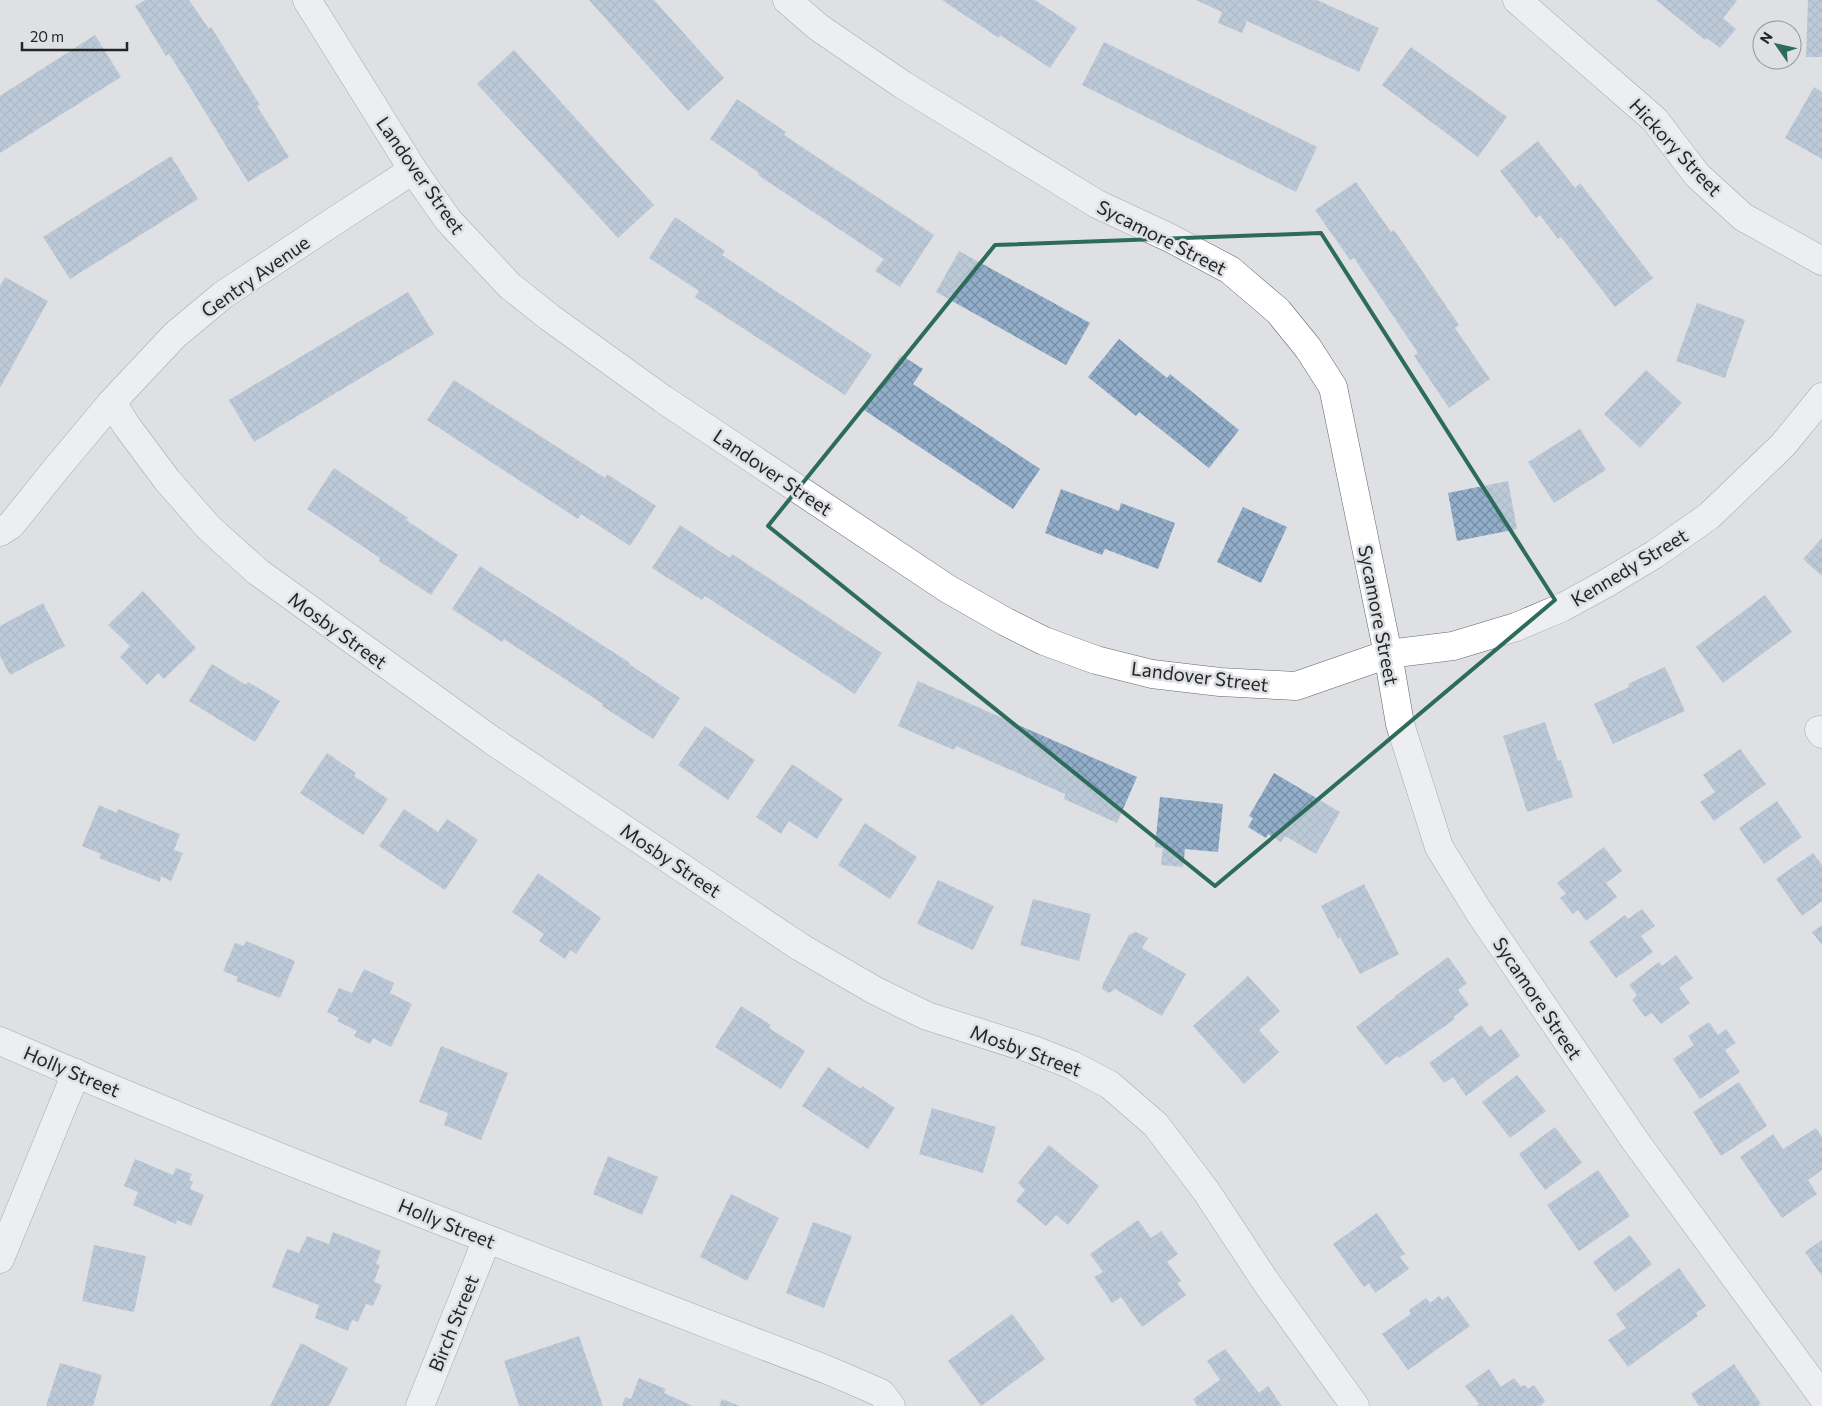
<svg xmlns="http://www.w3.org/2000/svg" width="1822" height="1406" font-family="Commissioner,sans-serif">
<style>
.building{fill:url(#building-cross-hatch)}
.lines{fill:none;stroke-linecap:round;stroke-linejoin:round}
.minor-casing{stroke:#636668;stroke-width:29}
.minor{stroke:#fff;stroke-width:28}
.marked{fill:none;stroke:#2d6c5a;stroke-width:4;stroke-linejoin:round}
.labels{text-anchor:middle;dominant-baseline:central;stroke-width:5;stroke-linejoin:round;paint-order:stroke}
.street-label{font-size:19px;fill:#242525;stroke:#dee0e3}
</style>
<defs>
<pattern id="building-cross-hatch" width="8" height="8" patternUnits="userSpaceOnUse" patternTransform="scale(1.25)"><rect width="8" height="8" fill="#92aeca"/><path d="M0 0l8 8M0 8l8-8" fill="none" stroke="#778da4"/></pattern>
</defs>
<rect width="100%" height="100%" fill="#dee0e3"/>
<g class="building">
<polygon points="145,0 189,0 209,29 211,27 260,105 257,106 289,157 248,182 185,79 169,54 166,56 135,6"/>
<polygon points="589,0 654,0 724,78 688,111"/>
<polygon points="942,0 1035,0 1077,28 1050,68 1000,35 999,38"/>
<polygon points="1196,0 1317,0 1379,28 1359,72 1247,21 1242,33 1218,23 1222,12"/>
<polygon points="1656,0 1736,0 1737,1 1723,18 1736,29 1720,48 1707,38 1705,40"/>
<polygon points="1808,0 1822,0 1822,57 1806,57"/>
<polygon points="95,35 121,77 0,153 0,96"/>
<polygon points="1104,42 1317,147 1296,192 1082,85"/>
<polygon points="1411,47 1507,117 1478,157 1382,85"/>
<polygon points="514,50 654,205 618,238 477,84"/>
<polygon points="1814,87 1822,92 1822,159 1785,138"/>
<polygon points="737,99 786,132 784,135 934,235 900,287 875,271 884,259 758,175 759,173 710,139"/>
<polygon points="1538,141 1575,188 1580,183 1653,278 1615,307 1561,237 1558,239 1540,215 1536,218 1500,171"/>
<polygon points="171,156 198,199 70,279 43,237"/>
<polygon points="1356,182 1391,232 1394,230 1459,325 1455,328 1490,379 1449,408 1414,356 1418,353 1354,258 1350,260 1315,210"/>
<polygon points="675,217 725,251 722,255 872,355 845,395 695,297 699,291 649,258"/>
<polygon points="959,251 1090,323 1066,365 936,292"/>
<polygon points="5,277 48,301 0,388 0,286"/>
<polygon points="408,292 434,334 254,442 229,400"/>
<polygon points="1697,303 1745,320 1725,378 1676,361"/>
<polygon points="1119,339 1167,378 1170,374 1239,430 1209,468 1139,412 1136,416 1088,377"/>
<polygon points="901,355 923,369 913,384 1040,469 1013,509 864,410"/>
<polygon points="1646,370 1682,403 1640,448 1604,414"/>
<polygon points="454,380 605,478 607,474 656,506 630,546 581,514 578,519 427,420"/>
<polygon points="1580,429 1606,470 1554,503 1528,462"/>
<polygon points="334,468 408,518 406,520 458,555 431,595 379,561 380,558 307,509"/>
<polygon points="1508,481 1517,529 1457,541 1448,493"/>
<polygon points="1061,489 1119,511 1121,503 1175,523 1158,569 1105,549 1102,555 1045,533"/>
<polygon points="1243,507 1287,527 1261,583 1217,562"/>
<polygon points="680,525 730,558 732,554 882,653 855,694 705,596 702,600 652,568"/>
<polygon points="1822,538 1822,576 1803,559"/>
<polygon points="480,566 630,663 629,664 680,698 653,739 602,706 603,704 504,639 502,642 452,609"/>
<polygon points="143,591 196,648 164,679 158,673 147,685 120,657 130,646 108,625"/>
<polygon points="1765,595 1792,632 1723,683 1696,647"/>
<polygon points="43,603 65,646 10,675 0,656 0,626"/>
<polygon points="212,664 246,685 248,682 280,701 255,742 189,701"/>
<polygon points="1665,667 1685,711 1613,744 1594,704 1629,687 1628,684"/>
<polygon points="918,681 1137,777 1117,823 1064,799 1065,794 956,746 954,750 898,726"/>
<polygon points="1545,722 1558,761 1561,760 1573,797 1527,812 1503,736"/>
<polygon points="705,726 755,760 728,800 678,765"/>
<polygon points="1740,749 1766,784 1714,821 1700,802 1715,792 1703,775"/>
<polygon points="327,753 356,773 354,776 388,799 363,835 300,793"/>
<polygon points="792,764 843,799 817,839 789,821 781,834 756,817"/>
<polygon points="1274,773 1340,812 1316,854 1285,836 1281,842 1268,834 1266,838 1248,827 1253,818 1249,816"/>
<polygon points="1160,797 1223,804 1218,852 1185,849 1183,867 1161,865 1163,848 1155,847"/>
<polygon points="1777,801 1802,837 1764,864 1739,828"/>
<polygon points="99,805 117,813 118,809 180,834 174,850 183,853 171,881 161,876 160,882 99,858 101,854 82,846"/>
<polygon points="404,809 438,832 447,819 478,840 445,890 379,846"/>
<polygon points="865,823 917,857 890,899 838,865"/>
<polygon points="1604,847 1622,871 1606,883 1617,897 1586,921 1578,910 1573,914 1560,898 1566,894 1557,883"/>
<polygon points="1813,853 1822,865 1822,901 1802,916 1776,879"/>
<polygon points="538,873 601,918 576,954 570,950 565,959 539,941 544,934 512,912"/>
<polygon points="938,880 994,906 973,950 917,924"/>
<polygon points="1364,884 1399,954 1360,974 1340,937 1338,939 1321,906"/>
<polygon points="1033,899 1091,914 1079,961 1020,945"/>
<polygon points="1642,909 1655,926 1641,936 1653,952 1616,978 1589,942 1625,915 1628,919"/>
<polygon points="1822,925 1822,945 1812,932"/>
<polygon points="1136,932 1148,938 1142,948 1186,974 1162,1016 1115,989 1109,993 1102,989 1103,984 1129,935"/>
<polygon points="246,941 295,961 280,998 236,981 238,977 223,971 235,943 244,946"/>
<polygon points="1676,955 1693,978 1679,988 1690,1003 1661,1024 1652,1013 1645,1017 1632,1000 1637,995 1629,985 1659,962 1662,966"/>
<polygon points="1448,957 1467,983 1458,990 1469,1005 1453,1017 1455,1019 1399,1058 1397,1056 1386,1065 1356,1027 1395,997 1395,996"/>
<polygon points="364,969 394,983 390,993 412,1004 391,1047 373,1038 370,1044 354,1036 357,1031 337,1021 339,1018 327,1012 339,988 352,993"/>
<polygon points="1248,976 1280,1011 1259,1030 1279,1052 1244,1084 1193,1026"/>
<polygon points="741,1006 771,1025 769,1028 805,1051 781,1089 715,1047"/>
<polygon points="1709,1022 1718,1035 1726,1029 1736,1043 1725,1050 1740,1072 1700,1099 1673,1059 1694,1045 1688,1036"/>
<polygon points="1481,1025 1490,1037 1501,1029 1520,1056 1466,1096 1453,1077 1444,1083 1429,1063"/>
<polygon points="441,1046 508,1073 481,1140 444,1125 448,1113 419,1102"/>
<polygon points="828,1067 861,1089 862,1086 895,1108 868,1149 802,1106"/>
<polygon points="1517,1075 1546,1111 1510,1138 1482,1102"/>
<polygon points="1739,1082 1767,1126 1721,1156 1693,1112"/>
<polygon points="932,1108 996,1127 983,1173 919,1154"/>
<polygon points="1555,1127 1582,1163 1545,1190 1519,1154"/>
<polygon points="1816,1128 1822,1137 1822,1170 1808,1180 1817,1194 1782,1218 1740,1157 1773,1134 1783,1149"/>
<polygon points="1049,1145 1099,1186 1068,1225 1056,1215 1046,1226 1016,1201 1025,1190 1018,1183"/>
<polygon points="608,1156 658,1177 642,1215 593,1194"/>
<polygon points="135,1159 173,1175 176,1168 192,1174 189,1180 193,1182 190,1189 204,1195 191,1226 177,1220 176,1224 133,1205 138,1192 124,1186"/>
<polygon points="1598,1170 1630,1216 1579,1251 1547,1205"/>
<polygon points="731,1194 779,1218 747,1281 700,1257"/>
<polygon points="1377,1213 1405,1254 1400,1257 1409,1269 1375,1293 1369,1283 1364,1287 1333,1244"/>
<polygon points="1138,1220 1151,1238 1161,1231 1178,1254 1167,1262 1181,1281 1177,1283 1186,1295 1142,1327 1121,1297 1112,1303 1094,1277 1103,1272 1090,1254"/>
<polygon points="813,1222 852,1236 824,1308 786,1293"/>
<polygon points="333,1232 381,1251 376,1264 380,1265 374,1282 382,1285 373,1306 366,1304 358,1322 352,1320 348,1331 315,1318 319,1305 272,1287 287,1249 299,1253 307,1236 329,1244"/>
<polygon points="1630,1235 1652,1264 1615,1292 1593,1262"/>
<polygon points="1822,1240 1822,1276 1805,1252"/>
<polygon points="94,1245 146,1256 134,1312 82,1301"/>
<polygon points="1679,1268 1706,1306 1696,1313 1698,1316 1628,1367 1608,1340 1626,1328 1616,1314"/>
<polygon points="1439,1296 1442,1300 1448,1296 1470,1326 1408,1370 1382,1334 1411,1314 1409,1310 1426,1298 1430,1303"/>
<polygon points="1012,1314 1045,1359 981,1406 948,1361"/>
<polygon points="579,1336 603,1406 519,1406 504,1361"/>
<polygon points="301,1343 348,1368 329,1406 270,1406"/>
<polygon points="1225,1349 1259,1393 1268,1386 1282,1406 1197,1406 1193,1399 1220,1380 1207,1361"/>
<polygon points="60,1363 102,1375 93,1406 46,1406"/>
<polygon points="1734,1364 1761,1404 1758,1406 1699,1406 1691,1394"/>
<polygon points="1489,1369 1501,1387 1514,1378 1521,1387 1525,1385 1528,1389 1534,1385 1545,1401 1540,1406 1476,1406 1479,1404 1465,1386"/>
<polygon points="639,1378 666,1389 664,1393 693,1406 622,1406 625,1397 631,1399"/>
<polygon points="722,1399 740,1406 719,1406"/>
</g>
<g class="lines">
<g class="minor-casing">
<g id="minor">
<polyline points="307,0 413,170 448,220 510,286 549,317 663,399 948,589 1006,622 1044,641 1096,660 1152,674 1220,682 1296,686 1388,654 1453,646 1516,627 1563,607 1605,584 1655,554 1709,516 1783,445 1822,397"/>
<polyline points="787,0 818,27 903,85 1097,204 1170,238 1230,270 1278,311 1308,348 1333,387 1388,654 1400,724 1439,847 1479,912 1636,1142 1822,1396"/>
<polyline points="1517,0 1655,120 1697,175 1743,217 1822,261"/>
<polyline points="112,402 126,425 167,480 209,528 258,572 493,741 800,947 874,990 927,1016 1034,1050 1072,1065 1110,1085 1156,1125 1206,1191 1266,1282 1355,1406"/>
<polyline points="0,532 11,525 56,469 112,402 175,335 223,295 339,218 413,170"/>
<polyline points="1819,730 1822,734"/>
<path d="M0 1041C273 1159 552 1264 830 1371L881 1393 891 1406"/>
<polyline points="0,1259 76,1073"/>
<polyline points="420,1406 487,1239"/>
</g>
</g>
<use href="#minor" class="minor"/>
</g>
<path d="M0 0H1822V1406H0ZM1321 233 1555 600 1215 886 768 526 995 245Z" fill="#dee0e3" fill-opacity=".55" fill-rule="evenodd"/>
<path class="marked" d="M1321 233 1555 600 1215 886 768 526 995 245Z"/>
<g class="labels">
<g class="street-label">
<text transform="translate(1676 147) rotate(47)">Hickory Street</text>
<text transform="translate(421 175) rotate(55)">Landover Street</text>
<text transform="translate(1162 237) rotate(27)">Sycamore Street</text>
<text transform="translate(255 276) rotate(-35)">Gentry Avenue</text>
<text transform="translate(773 472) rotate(34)">Landover Street</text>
<text transform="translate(1629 567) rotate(-31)">Kennedy Street</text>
<text transform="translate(1379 615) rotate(79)">Sycamore Street</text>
<text transform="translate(338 630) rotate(36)">Mosby Street</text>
<text transform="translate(1200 676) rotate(7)">Landover Street</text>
<text transform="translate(671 860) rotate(34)">Mosby Street</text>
<text transform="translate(1538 998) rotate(56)">Sycamore Street</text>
<text transform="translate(1026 1050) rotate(20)">Mosby Street</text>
<text transform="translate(72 1071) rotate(23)">Holly Street</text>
<text transform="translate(447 1223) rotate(22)">Holly Street</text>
<text transform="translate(453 1323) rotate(-68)">Birch Street</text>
</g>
</g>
<g transform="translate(1777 45) rotate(304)"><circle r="24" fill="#dee0e3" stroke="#949597"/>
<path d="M0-4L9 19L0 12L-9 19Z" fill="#2d6c5a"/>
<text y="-8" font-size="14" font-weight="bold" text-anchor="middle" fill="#242525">N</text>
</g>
<path d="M22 42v8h105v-8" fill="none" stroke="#242525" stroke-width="2.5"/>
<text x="30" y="42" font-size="15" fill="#242525" stroke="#dee0e3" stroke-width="4" paint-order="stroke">20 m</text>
</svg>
